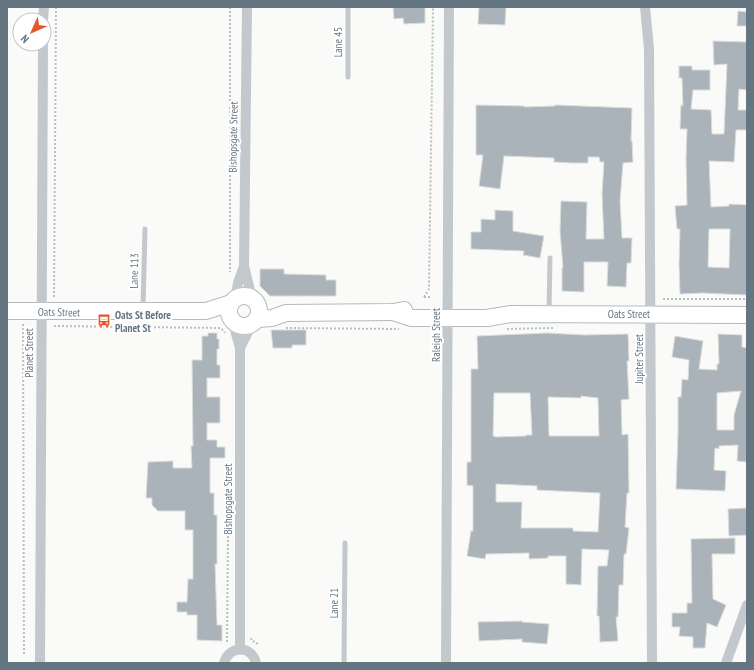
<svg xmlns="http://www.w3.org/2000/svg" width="754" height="670" font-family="'PT Sans Narrow',sans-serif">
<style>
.building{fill:#aab3b9;stroke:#dcdcda;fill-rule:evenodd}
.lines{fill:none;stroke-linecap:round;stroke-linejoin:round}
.primary-casing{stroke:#b5babe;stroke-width:18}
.path{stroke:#bbbfc2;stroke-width:2;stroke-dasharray:2 2;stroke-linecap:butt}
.lane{stroke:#c3c8cc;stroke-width:5}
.street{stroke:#c3c8cc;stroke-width:10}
.primary{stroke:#fff;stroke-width:16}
.labels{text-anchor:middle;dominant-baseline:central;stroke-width:4;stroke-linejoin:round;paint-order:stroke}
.street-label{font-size:11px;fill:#657683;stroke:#fff}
.poi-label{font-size:11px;font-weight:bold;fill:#657683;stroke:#fff;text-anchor:start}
</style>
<rect width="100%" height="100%" fill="#fafaf8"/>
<g class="building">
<polygon points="393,7 425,7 425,23 404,24 403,18 394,19"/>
<polygon points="479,7 506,7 505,25 478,24"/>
<polygon points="738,11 747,12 747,26 737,26"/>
<path d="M713 41 747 42V90L739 89 738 110H747V130H736L734 162 709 161 711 207 729 206V204L747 205V295L702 293 680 294 679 264 680 229H677L675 206 687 205 686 158 687 129H680L681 105 683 106 682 78H679V66H692V70H710V90H693L691 109 711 110 712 134H724L727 64 714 65ZM709 229H730L729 268 708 267Z"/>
<polygon points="476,105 524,106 524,107 555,106 555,105 632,108 631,141 632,141 633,162 623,163 620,201 622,238 632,238 631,263 627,263 626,287 607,286 608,262 584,262 584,292 562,291 562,268 563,268 560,231 561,201 587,202 586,239 604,239 602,194 604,162 600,162 599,157 588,157 588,163 572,163 554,162 554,158 504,156 500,189 479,186 483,155 476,155"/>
<polygon points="495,210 513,211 513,231 544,236 540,258 523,255 524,251 471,249 471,232 481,232 481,219 495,220"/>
<polygon points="260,269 284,269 284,274 326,275 326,280 336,280 336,296 270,296 260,286"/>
<polygon points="271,330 306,330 306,345 292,345 292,348 273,348"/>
<polygon points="208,333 217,333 217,339 219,339 219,349 217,349 217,365 220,365 220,378 207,378 207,397 220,397 220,423 207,423 207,440 217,440 217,447 225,447 225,458 210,458 210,493 214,493 214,515 217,515 217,564 215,564 217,625 222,625 222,641 197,640 197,615 187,615 187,612 177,612 177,602 187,602 188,579 193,579 193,530 185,530 185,511 158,511 152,505 152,498 146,498 148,462 173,461 173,468 192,468 191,446 193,446 192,360 202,360 202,336 208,336"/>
<path d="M547 333 584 335 628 334 629 361H627L629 399 621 400 622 435 628 434 629 493H627L625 527 629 528 626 554H624L623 585H619L618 617H616L618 641 600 642 599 616H597L598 566H607L609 550 582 549 581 585 566 584V556H548V558L529 559V553L486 554 485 559 467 556 471 531H473V486L467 485V462H471V369H478L477 336ZM494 393H530L532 435H526V436L495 437V436H493ZM581 396 598 398 599 436H549L548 397 581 398ZM496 484 537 486V490L600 493 598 532 573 531V528H521L522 502H496Z"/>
<path d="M718 334 742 335V347L747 348V462L737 461 738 445 719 446V449L715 448 714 470 726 471 725 491 676 489 678 433V397H681L682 379 688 380 689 360 672 357 675 336 703 341 699 369 717 370V364H719ZM741 391 734 415V430H717V393Z"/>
<polygon points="747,508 747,535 729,536 728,509"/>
<polygon points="735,538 735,554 712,554 713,599 726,605 717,627 707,623 705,648 693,648 693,637 679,636 680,627 672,627 672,613 687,613 687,603 692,603 691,539"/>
<polygon points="522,621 522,622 549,624 547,644 522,642 522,639 479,641 478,622"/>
</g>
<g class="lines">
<g class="primary-casing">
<g id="primary">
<circle cx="244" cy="311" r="15"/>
<polyline points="7,311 206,311 231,303"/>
<polyline points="393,312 411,318 487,318 511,314 747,315"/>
<polyline points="257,319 272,318 286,313 393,312 404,310"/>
</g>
</g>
<g class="path">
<polyline points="230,7 230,272"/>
<polyline points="54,297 56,7"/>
<polyline points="424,297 429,289 433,7"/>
<polyline points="424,297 432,297"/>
<polyline points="663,299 747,299"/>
<polyline points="23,324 24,656"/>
<polyline points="54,326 221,328 225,333"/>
<polyline points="286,328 399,329"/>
<polyline points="507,329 553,328"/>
<polyline points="251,638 252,641 256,642 258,645"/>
<polyline points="227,642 228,535"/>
</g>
<g class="lane">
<polyline points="348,7 348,77"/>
<polyline points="143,309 145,229"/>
<polyline points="549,312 550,258"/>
<polyline points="344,663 345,543"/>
</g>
<g class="street">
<polyline points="247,7 244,266 252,298"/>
<polyline points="645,7 649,49 652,663"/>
<polyline points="43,20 44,7"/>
<polyline points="235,299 238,283 244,266"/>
<polyline points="234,323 236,334 240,348 240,649"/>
<polyline points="240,348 252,324"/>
<polyline points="40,663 43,44"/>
<path d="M224 663C229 645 252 645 256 663"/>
<polyline points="446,663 449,7"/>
<polyline points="726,663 747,605"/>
</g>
<use href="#primary" class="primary"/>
</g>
<defs>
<g id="bus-bare" transform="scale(1.08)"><path d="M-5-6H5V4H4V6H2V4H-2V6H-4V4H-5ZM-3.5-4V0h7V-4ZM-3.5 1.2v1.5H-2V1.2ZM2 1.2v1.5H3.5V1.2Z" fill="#e4572e" stroke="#fff" stroke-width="2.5" paint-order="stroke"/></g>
</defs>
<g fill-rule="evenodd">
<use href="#bus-bare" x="104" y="321"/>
</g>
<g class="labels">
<g class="street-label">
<text transform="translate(338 42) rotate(-90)">Lane 45</text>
<text transform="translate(233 137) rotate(-89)">Bishopsgate Street</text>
<text transform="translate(134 271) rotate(-89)">Lane 113</text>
<text transform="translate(59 312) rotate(1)">Oats Street</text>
<text x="629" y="314">Oats Street</text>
<text transform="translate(436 335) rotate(-90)">Raleigh Street</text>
<text transform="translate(29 353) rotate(-90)">Planet Street</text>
<text transform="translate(639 359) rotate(-90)">Jupiter Street</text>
<text transform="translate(228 499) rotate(-90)">Bishopsgate Street</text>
<text transform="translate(334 603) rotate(-90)">Lane 21</text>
</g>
<g class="poi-label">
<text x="115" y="315">Oats St Before<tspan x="115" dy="13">Planet St</tspan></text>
</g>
</g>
<rect width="754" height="670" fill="none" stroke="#657683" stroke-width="16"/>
<g transform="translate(32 32) rotate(225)"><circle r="19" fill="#ffffff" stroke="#c1c8cd"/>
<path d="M0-3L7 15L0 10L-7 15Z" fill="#e4572e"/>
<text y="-6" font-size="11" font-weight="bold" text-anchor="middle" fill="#657683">N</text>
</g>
</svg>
